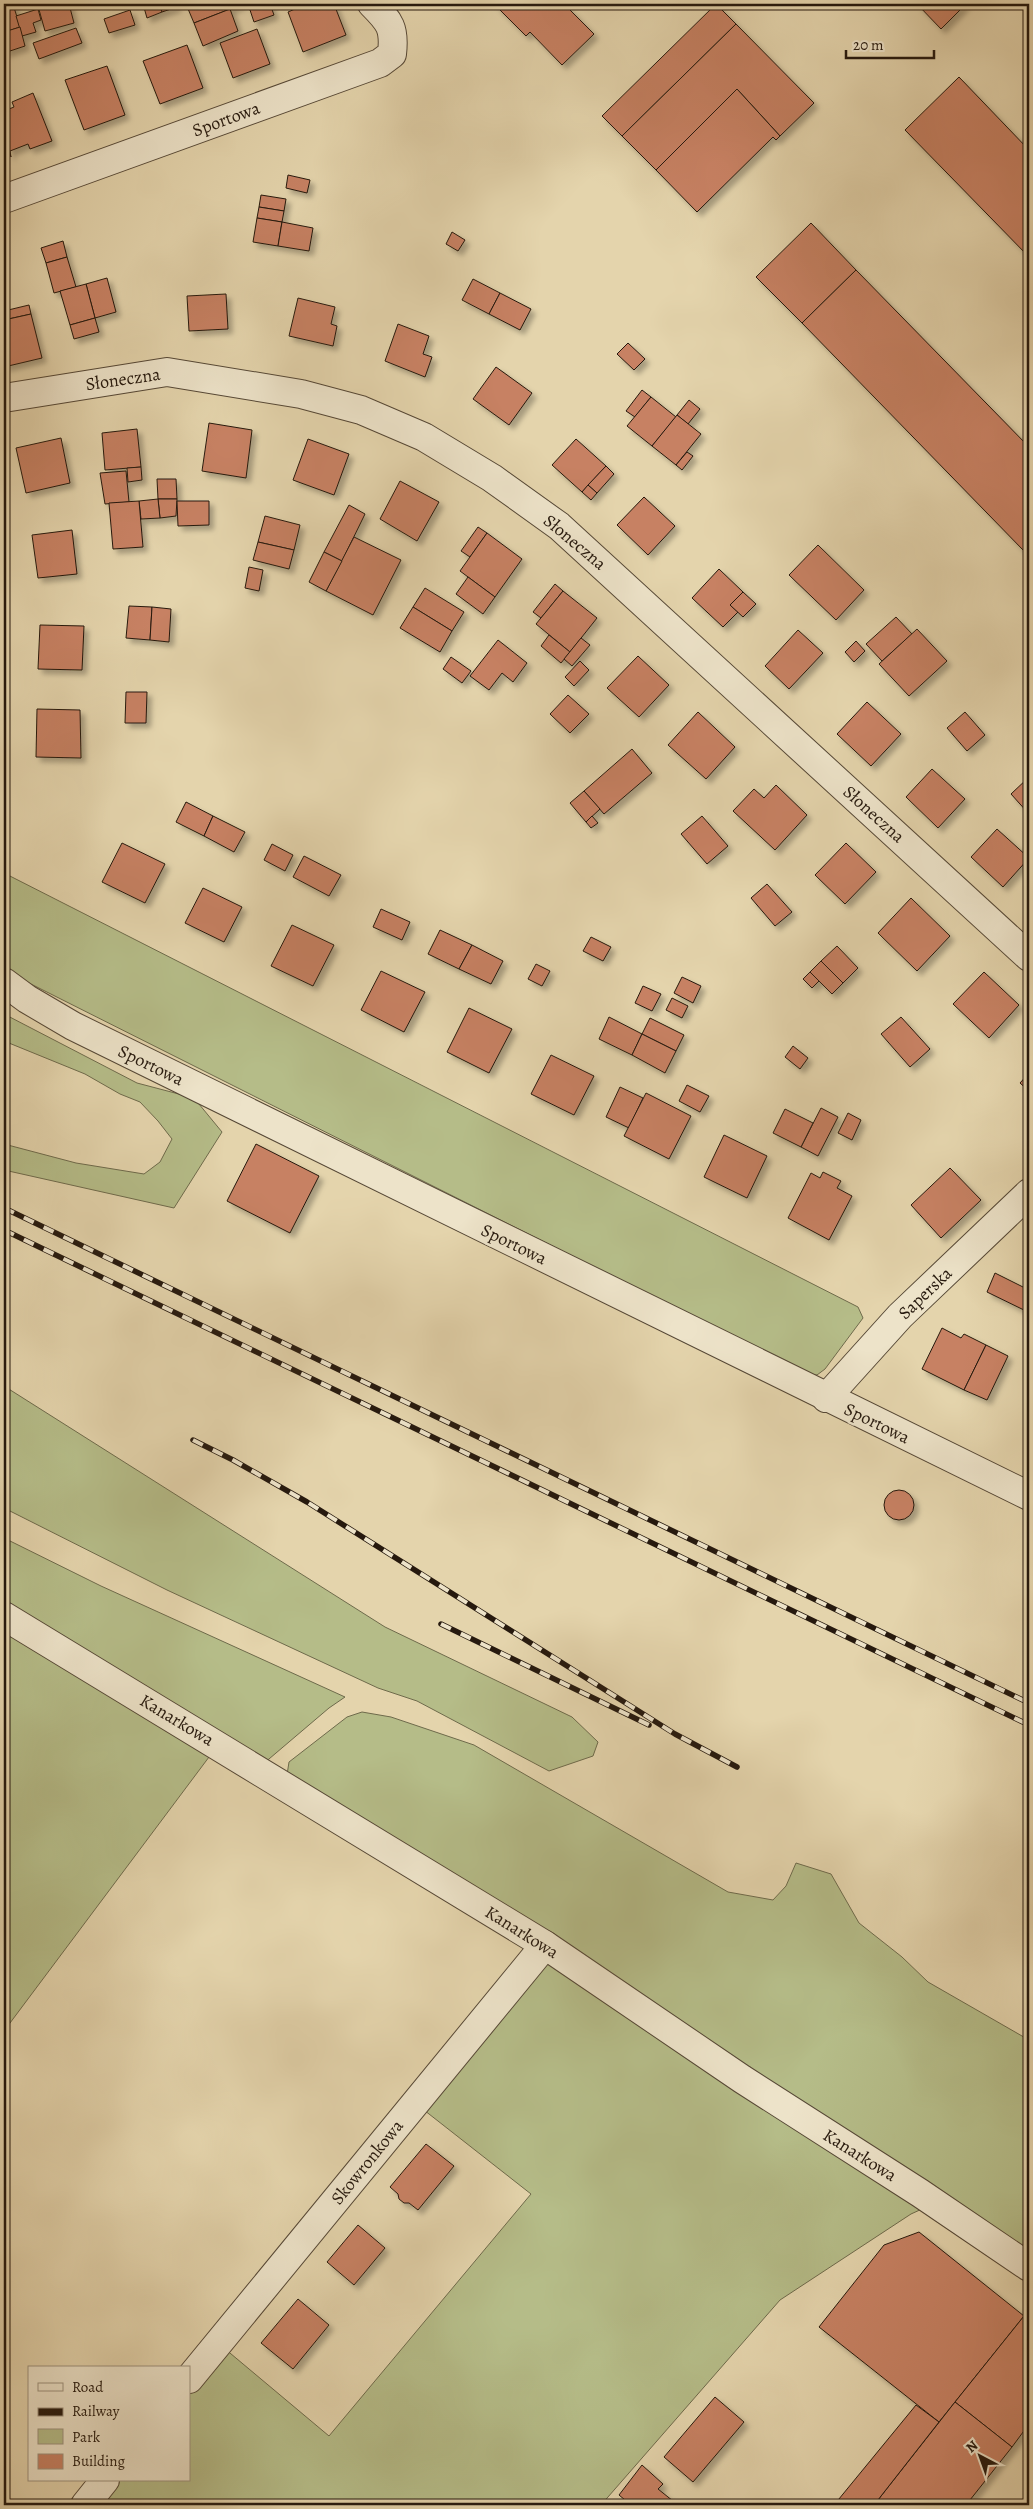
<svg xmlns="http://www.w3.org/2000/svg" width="1033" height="2509" font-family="Alegreya,serif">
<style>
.green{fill:#b5bc88;stroke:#6e6a4b}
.building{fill:#c78163;stroke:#26190e;filter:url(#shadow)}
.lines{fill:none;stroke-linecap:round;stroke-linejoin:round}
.minor-casing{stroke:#564836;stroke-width:30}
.minor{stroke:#ede3c9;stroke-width:28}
.rail-casing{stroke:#26190e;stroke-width:5.5}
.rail{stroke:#ede3c9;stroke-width:4;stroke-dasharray:11;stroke-linecap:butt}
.labels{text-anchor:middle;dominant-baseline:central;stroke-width:5;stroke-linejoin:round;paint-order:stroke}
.street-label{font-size:18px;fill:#26190e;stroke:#ede3c9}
</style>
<defs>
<filter id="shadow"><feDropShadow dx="4.5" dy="4.5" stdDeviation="2.5" flood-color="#0004"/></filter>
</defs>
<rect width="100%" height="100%" fill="#e4d4ac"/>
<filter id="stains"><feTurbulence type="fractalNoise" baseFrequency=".004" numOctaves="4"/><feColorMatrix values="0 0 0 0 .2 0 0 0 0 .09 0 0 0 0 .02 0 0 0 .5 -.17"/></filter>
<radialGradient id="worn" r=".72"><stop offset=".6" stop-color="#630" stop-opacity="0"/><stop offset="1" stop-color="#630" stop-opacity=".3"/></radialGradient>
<g class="green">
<polygon points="4,873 858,1307 863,1318 825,1369 817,1375 807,1374 19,978 4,968"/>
<polygon points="4,1014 137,1083 194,1098 222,1132 174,1208 4,1170 4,1144 76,1163 144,1174 160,1162 172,1139 158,1121 140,1102 120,1094 85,1074 4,1041"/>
<polygon points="4,1386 385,1627 572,1717 598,1742 593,1756 549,1771 417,1701 378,1688 167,1590 4,1508"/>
<polygon points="4,1538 101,1586 345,1697 329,1708 256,1770 218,1745 4,2031"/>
<polygon points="362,1712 391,1717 474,1745 728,1892 773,1900 786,1886 796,1863 831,1874 859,1923 902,1957 928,1982 1029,2040 1029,2259 946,2198 911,2214 780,2300 601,2505 85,2505 105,2480 189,2480 189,2379 218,2343 329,2436 531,2194 415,2103 545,1945 285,1788 289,1762 347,1717"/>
</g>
<g class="building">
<polygon points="4,4 13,4 20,27 8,31 4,16"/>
<polygon points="46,4 69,4 74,23 45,31 38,6"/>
<polygon points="143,4 159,4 162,12 147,18"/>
<polygon points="159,4 176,4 177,7 162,12"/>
<polygon points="186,4 243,4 194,23"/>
<polygon points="248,4 270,4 274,15 254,22"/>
<polygon points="293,4 334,4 346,35 303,52 288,12 295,9"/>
<polygon points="494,4 564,4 594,34 562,65 530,32 526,36"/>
<polygon points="716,4 736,24 622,136 602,116"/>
<polygon points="917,4 966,4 941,29"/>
<polygon points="38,9 41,20 33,23 36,32 22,36 16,16"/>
<polygon points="230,9 238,31 203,46 194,23"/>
<polygon points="130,10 135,25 109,33 104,19"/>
<polygon points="736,24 814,103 780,136 737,89 656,170 622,136"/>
<polygon points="20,27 25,46 4,53 4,32"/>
<polygon points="76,28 82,43 39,59 33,43"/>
<polygon points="257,29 270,64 233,78 220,43"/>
<polygon points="187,45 203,88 160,104 143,61"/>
<polygon points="107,66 125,115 84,130 65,80"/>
<polygon points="959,77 1029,150 1029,257 905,130"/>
<polygon points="737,89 780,136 776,140 773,137 697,212 656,170"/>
<polygon points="33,93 52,141 30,149 28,144 10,151 11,157 4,139 4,111 14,107 12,102"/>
<polygon points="288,175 310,180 307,193 286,188"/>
<polygon points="261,195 286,199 284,211 259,207"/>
<polygon points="259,207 284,211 282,222 257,218"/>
<polygon points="257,218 282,222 278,246 253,242"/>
<polygon points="282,222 313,228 309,251 278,246"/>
<polygon points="811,223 856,270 802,323 756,277"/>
<polygon points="452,232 465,240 458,251 446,244"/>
<polygon points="63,241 67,257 46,263 41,248"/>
<polygon points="67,257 76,287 54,293 46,263"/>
<polygon points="856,270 1029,447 1029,546 1024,551 802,323"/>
<polygon points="107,278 116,312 95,318 86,284"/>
<polygon points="473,279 500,293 489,314 462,300"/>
<polygon points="86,284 95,318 70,325 60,291"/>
<polygon points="500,293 531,309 520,330 489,314"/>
<polygon points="226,294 228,329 189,331 187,296"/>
<polygon points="298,298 335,307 331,324 337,326 333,346 289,336"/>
<polygon points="29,305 31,314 4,320 4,311"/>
<polygon points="31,314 42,358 4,367 4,320"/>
<polygon points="95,318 99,332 74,339 70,325"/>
<polygon points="398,324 429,336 423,354 432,357 425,377 385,361"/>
<polygon points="628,343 645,359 634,370 617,354"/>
<polygon points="496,367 532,393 509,425 473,399"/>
<polygon points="642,390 651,397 635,417 626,411"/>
<polygon points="651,397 676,417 652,446 627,426"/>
<polygon points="689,400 700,409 688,424 677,415"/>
<polygon points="677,415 701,434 676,465 652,446"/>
<polygon points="209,423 252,430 246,478 202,471"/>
<polygon points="137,429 141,467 105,470 102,433"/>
<polygon points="61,438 70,483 26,493 16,448"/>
<polygon points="308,439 349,454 334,495 293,480"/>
<polygon points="576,439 606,466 582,492 552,465"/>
<polygon points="687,452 693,456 682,470 676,465"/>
<polygon points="606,466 614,474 597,493 588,485"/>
<polygon points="141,467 142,480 128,482 127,468"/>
<polygon points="126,471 129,502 105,504 100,473"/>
<polygon points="157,479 176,479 177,499 158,499"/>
<polygon points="400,481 439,502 417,541 380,519"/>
<polygon points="588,485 597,493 591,500 582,492"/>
<polygon points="644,497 675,526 648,555 617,525"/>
<polygon points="158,499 177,499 176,516 160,518"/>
<polygon points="158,499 160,518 141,519 139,501"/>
<polygon points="139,501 143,547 113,549 109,503"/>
<polygon points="177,501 209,501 209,525 178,526"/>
<polygon points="349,505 365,514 342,561 324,552"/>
<polygon points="265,516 300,525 294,550 258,542"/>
<polygon points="478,527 487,533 470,557 461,551"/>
<polygon points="72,530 77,574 38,578 32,535"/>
<polygon points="487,533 522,559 495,597 460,571"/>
<polygon points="354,537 401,560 373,615 326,591"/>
<polygon points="258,542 294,550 289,569 253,560"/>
<polygon points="818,545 864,590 836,620 789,575"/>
<polygon points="1029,546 1029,556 1024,551"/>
<polygon points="324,552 342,561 326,591 309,582"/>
<polygon points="249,567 263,570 259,591 245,588"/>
<polygon points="719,569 743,592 730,605 738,612 723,627 692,598"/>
<polygon points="468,577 495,597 483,614 456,594"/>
<polygon points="555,584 563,591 541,618 533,612"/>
<polygon points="425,588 464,612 452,631 413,607"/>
<polygon points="563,591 597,618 570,652 536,624"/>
<polygon points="743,592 756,604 743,617 730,605"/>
<polygon points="129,606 152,607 150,640 126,638"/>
<polygon points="152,607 171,609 169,642 150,640"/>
<polygon points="413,607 452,631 440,652 400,628"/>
<polygon points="896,617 912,634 882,661 866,644"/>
<polygon points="40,625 84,626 82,670 38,669"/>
<polygon points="917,629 947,661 909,696 879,664"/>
<polygon points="798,630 823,653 789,689 765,666"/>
<polygon points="549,635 570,652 561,663 541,646"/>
<polygon points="581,638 590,645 572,666 564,659"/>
<polygon points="498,640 527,663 513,682 502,673 489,690 470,676"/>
<polygon points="856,641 865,651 854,662 845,652"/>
<polygon points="638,656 669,685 639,717 607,688"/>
<polygon points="451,657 471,671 462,683 443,669"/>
<polygon points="580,661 589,670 574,686 565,677"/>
<polygon points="126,692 147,692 146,723 125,723"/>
<polygon points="568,695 589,714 570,733 550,714"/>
<polygon points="867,702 901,734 871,766 837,734"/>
<polygon points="37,709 80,710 81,758 36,757"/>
<polygon points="698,712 735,747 706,779 668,745"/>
<polygon points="965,712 985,735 967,751 947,728"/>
<polygon points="632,749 652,773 604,814 584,791"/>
<polygon points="932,769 965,799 938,828 906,797"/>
<polygon points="1029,777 1029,814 1011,794"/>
<polygon points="776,785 807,815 775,850 733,811 754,789 764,798"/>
<polygon points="584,791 600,809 586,822 570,803"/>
<polygon points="186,802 213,816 204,836 176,822"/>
<polygon points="213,816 245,832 234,852 204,836"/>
<polygon points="592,816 598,823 591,828 586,822"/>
<polygon points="702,816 728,846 707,864 681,834"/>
<polygon points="997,829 1029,858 1003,887 971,857"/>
<polygon points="122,843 165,864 145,903 102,882"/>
<polygon points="846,843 876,872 845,904 815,875"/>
<polygon points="272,844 293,855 285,871 264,860"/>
<polygon points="304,856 341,875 329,896 293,877"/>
<polygon points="767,884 792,912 775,926 751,898"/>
<polygon points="203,888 242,907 224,942 185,923"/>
<polygon points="911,898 950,936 917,971 878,933"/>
<polygon points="381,909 410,922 402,940 373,927"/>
<polygon points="292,925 334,945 313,986 271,966"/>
<polygon points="440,930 472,945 459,969 428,954"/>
<polygon points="591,937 611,947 603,961 583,951"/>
<polygon points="472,945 503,961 491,984 459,969"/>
<polygon points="837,946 858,968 843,983 821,961"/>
<polygon points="821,961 843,983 832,994 810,972"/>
<polygon points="536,964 550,971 542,986 528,979"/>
<polygon points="381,971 425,992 404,1032 361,1010"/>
<polygon points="810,972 819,981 812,988 803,979"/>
<polygon points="984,972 1019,1005 989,1038 953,1004"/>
<polygon points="682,977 701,986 693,1003 674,993"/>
<polygon points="643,986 661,994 652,1011 635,1003"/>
<polygon points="672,998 688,1006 682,1018 666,1010"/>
<polygon points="469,1008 512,1029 489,1073 447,1052"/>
<polygon points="609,1017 642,1034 632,1055 599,1039"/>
<polygon points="901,1017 930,1049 910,1067 881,1034"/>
<polygon points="650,1018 684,1035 676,1051 642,1034"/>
<polygon points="642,1034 676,1051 665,1073 632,1055"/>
<polygon points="793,1046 808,1058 800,1069 785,1057"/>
<polygon points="551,1055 594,1076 574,1115 531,1094"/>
<polygon points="1029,1073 1029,1091 1020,1083"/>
<polygon points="687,1085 709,1096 700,1112 679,1101"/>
<polygon points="620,1087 643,1098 629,1128 606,1117"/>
<polygon points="646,1093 691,1116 669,1159 624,1136"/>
<polygon points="821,1108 838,1117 818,1156 801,1147"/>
<polygon points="785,1109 813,1123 801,1147 773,1133"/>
<polygon points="848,1113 861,1120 852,1140 838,1133"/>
<polygon points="724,1135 767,1156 747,1198 704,1177"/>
<polygon points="256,1144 319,1176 290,1233 227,1201"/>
<polygon points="950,1168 981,1200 941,1238 911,1205"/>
<polygon points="823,1172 841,1181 837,1188 852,1196 829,1240 788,1218 811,1173 820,1178"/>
<polygon points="995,1273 1029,1290 1029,1305 1026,1311 987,1292"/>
<polygon points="942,1328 961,1338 964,1334 986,1345 964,1390 922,1369"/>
<polygon points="986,1345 1008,1356 987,1400 964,1390"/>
<circle cx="899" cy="1505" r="15"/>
<polygon points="426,2144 454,2166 418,2210 409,2203 404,2203 399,2199 398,2194 390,2187"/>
<polygon points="358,2225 385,2248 354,2285 327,2262"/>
<polygon points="919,2232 1024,2316 939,2422 819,2327 884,2245"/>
<polygon points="298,2299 329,2325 293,2369 261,2343"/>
<polygon points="1024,2316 1029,2320 1029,2424 1012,2447 955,2402"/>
<polygon points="715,2397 744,2422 693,2482 664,2457"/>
<polygon points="955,2402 1012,2447 966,2505 874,2505"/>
<polygon points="916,2405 939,2422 874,2505 834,2505"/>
<polygon points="642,2465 663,2484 658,2489 678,2505 631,2505 619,2495"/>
</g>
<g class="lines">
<g class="minor-casing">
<g id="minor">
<path d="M4 199 380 63 392 54C395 28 390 22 372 4"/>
<polyline points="4,398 167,372 301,394 361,410 424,437 492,478 559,526 1029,957"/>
<polyline points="4,982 27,999 73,1026 1029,1496"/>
<polyline points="826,1398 900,1316 1029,1193"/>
<polyline points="4,1616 545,1945 742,2079 920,2193 1029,2267"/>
<polyline points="189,2379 545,1945"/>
<polyline points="85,2505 105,2480"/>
</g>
</g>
<use href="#minor" class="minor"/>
<g class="rail-casing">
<g id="rail">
<polyline points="4,1208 1029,1703"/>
<polyline points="4,1230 1029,1725"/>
<polyline points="193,1440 233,1460 307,1502 675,1734 737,1767"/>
<polyline points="441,1624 649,1725"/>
</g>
</g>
<use href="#rail" class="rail"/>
</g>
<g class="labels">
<g class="street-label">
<text transform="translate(226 119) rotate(-20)">Sportowa</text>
<text transform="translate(123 379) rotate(-8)">Słoneczna</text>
<text transform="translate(575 542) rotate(40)">Słoneczna</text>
<text transform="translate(874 814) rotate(42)">Słoneczna</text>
<text transform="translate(151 1065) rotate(26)">Sportowa</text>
<text transform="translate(514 1244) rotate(26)">Sportowa</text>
<text transform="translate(925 1293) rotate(-44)">Saperska</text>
<text transform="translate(877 1423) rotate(26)">Sportowa</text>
<text transform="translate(177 1720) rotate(31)">Kanarkowa</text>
<text transform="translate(522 1932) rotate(32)">Kanarkowa</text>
<text transform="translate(860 2155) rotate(32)">Kanarkowa</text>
<text transform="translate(367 2162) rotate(-51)">Skowronkowa</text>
</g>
</g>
<rect width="1033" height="2509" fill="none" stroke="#e4d4ac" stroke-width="20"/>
<rect x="5" y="5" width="1023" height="2499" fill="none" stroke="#26190e" stroke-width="2.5"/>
<rect x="10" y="10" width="1013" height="2489" fill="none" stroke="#26190e"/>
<rect x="28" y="2366" width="162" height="115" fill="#ede3c9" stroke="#9d927e"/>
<rect x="38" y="2383" width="25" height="8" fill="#ede3c9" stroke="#9d927e"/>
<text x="72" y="2392" font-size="15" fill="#26190e">Road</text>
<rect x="38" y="2408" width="25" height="8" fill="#26190e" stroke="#9d927e"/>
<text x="72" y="2416" font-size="15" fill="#26190e">Railway</text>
<rect x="38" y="2429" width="25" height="15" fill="#b5bc88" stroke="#9d927e"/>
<text x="72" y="2442" font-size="15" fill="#26190e">Park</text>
<rect x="38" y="2454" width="25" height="15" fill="#c78163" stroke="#9d927e"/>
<text x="72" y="2466" font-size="15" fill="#26190e">Building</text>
<g transform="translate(980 2456) rotate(319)" stroke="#ede3c9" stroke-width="4" paint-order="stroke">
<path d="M0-4L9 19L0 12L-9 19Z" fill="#26190e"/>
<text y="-8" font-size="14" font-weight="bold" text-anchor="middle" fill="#26190e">N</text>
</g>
<path d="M846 50v8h88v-8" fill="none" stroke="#26190e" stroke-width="2.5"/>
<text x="853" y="50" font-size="15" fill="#26190e" stroke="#ede3c9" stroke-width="4" paint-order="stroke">20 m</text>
<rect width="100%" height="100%" filter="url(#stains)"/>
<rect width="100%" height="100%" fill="url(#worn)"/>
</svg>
